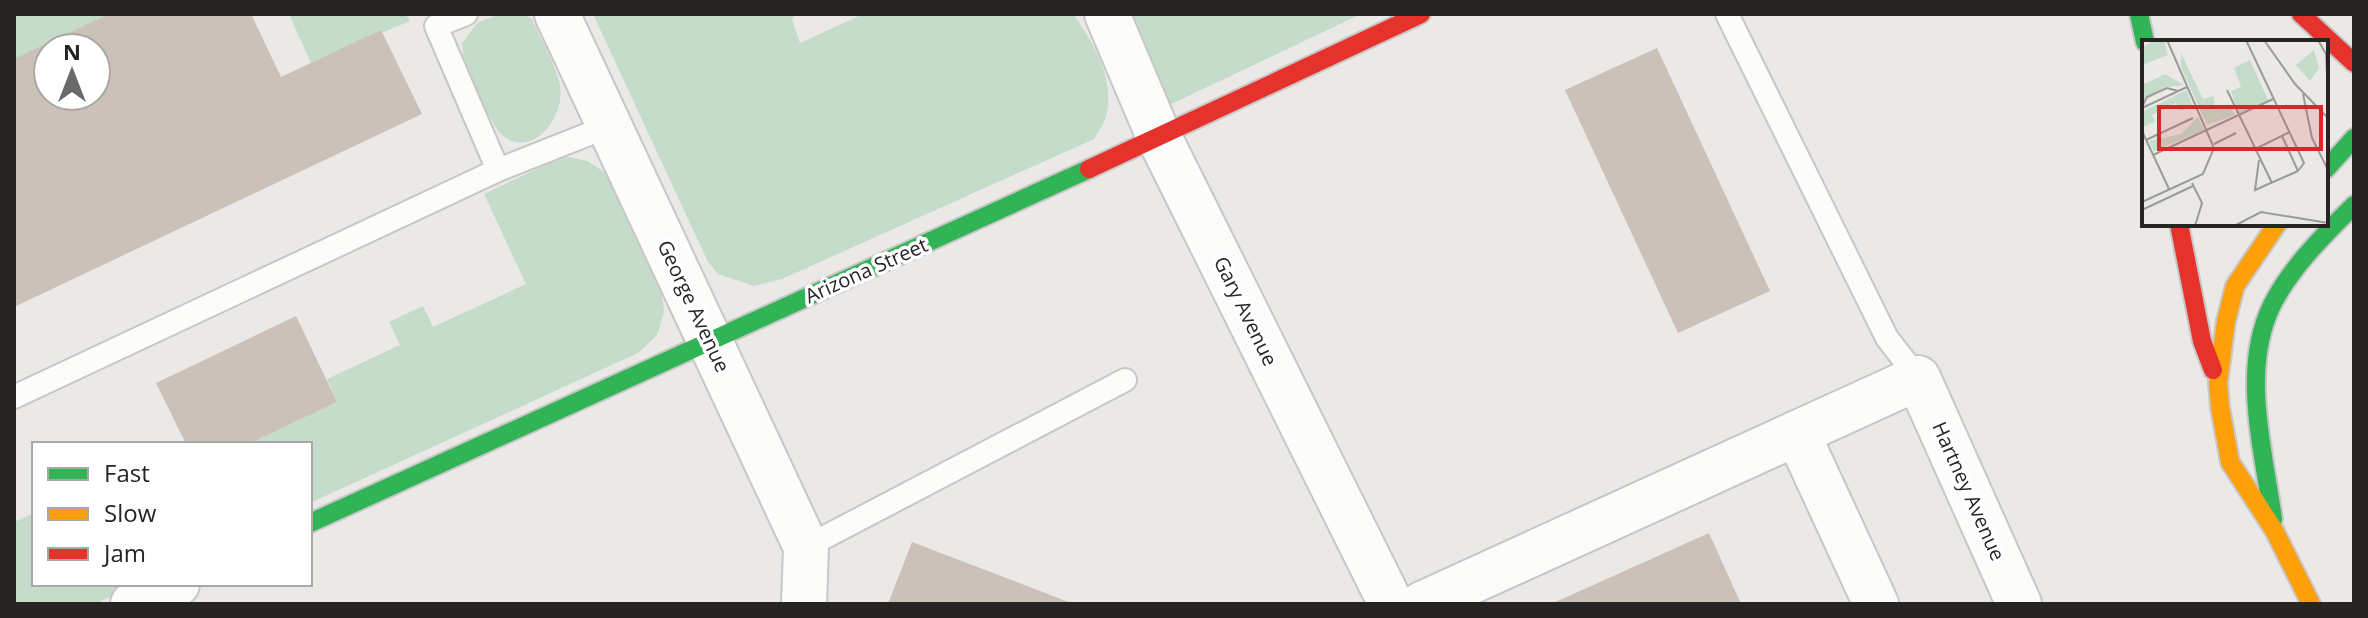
<svg xmlns="http://www.w3.org/2000/svg" width="2368" height="618" font-family="'Open Sans',sans-serif">
<style>
.green{fill:#c4dcc9}
.building{fill:#cbc1b8;fill-rule:evenodd}
.lines{fill:none;stroke-linecap:round;stroke-linejoin:round}
.lane-casing{stroke:#c8c7c6;stroke-width:26}
.street-casing{stroke:#c8c7c6;stroke-width:48}
.fast-casing{stroke:#c8c7c6;stroke-width:22}
.slow-casing{stroke:#c8c7c6;stroke-width:22}
.jam-casing{stroke:#c8c7c6;stroke-width:22}
.lane{stroke:#fcfcfb;stroke-width:22}
.street{stroke:#fcfcfb;stroke-width:44}
.fast{stroke:#30b455;stroke-width:18}
.slow{stroke:#ff9f0a;stroke-width:18}
.jam{stroke:#e5322d;stroke-width:18}
.labels{text-anchor:middle;dominant-baseline:central;stroke-width:7;stroke-linejoin:round;paint-order:stroke}
.street-label{font-size:20px;fill:#262524;stroke:#fff}
.inset-road{fill:none;stroke:#9c9b99;stroke-width:2}
.view{fill:#d62828;fill-opacity:0.15;stroke:#d62828;stroke-width:4}
.inset-edge{fill:none;stroke:#262524;stroke-width:4}
</style>
<rect width="100%" height="100%" fill="#eae9e7"/>
<g class="green">
<polygon points="14,14 119,14 14,63"/>
<polygon points="289,14 406,14 410,21 311,63"/>
<path d="M501 14H523L532 19C541 39 553 60 559 81 569 116 530 163 500 133 494 126 469 82 467 73 464 64 463 53 462 43L478 22Z"/>
<path d="M593 14H796L792 19 800 43 863 14H1073C1093 42 1116 79 1106 116 1104 124 1098 132 1094 139L782 279 754 286 718 274 708 262Z"/>
<polygon points="1132,14 1361,14 1165,107"/>
<polygon points="564,156 587,161 606,173 662,290 664,313 657,335 638,353 310,503 310,444 248,444 337,402 327,379 400,345 389,322 423,306 433,327 526,284 484,194"/>
<polygon points="34,513 34,584 137,584 95,604 14,604 14,522"/>
</g>
<g class="building">
<path d="M109 14H251L281 77 381 30 422 114 14 307V59ZM48 48H96V96H48Z"/>
<polygon points="1657,48 1770,291 1678,333 1565,90"/>
<polygon points="296,316 337,402 248,444 186,444 156,383"/>
<polygon points="1709,533 1741,604 1551,604"/>
<polygon points="912,542 1074,604 888,604"/>
</g>
<g class="lines">
<g class="lane-casing">
<g id="lane">
<polyline points="466,14 436,26 498,170 609,126"/>
<polyline points="1727,14 1887,338 1918,378"/>
<polyline points="14,397 498,170"/>
<polyline points="806,547 1125,380"/>
</g>
</g>
<g class="street-casing">
<g id="street">
<polyline points="557,14 806,547 804,604"/>
<polyline points="1107,14 1159,137 1391,604"/>
<polyline points="1797,433 1876,604"/>
<polyline points="133,604 177,584"/>
<polyline points="1422,604 1918,378 2019,604"/>
</g>
</g>
<g class="fast-casing">
<g id="fast">
<polyline points="2139,14 2145,42"/>
<polyline points="2326,169 2354,138"/>
<path d="M2273 519C2264 452 2240 370 2272 305 2291 267 2324 235 2354 205"/>
<polyline points="310,523 1089,169"/>
</g>
</g>
<g class="slow-casing">
<polyline id="slow" points="2277,224 2235,286 2226,321 2218,383 2220,407 2230,462 2274,530 2311,604"/>
</g>
<g class="jam-casing">
<g id="jam">
<polyline points="2301,14 2354,63"/>
<polyline points="1089,169 1421,14"/>
<polyline points="2179,224 2202,341 2213,370"/>
</g>
</g>
<use href="#lane" class="lane"/>
<use href="#street" class="street"/>
<use href="#fast" class="fast"/>
<use href="#slow" class="slow"/>
<use href="#jam" class="jam"/>
</g>
<g class="labels">
<g class="street-label">
<text transform="translate(866 270) rotate(-24)">Arizona Street</text>
<text transform="translate(694 306) rotate(65)">George Avenue</text>
<text transform="translate(1246 311) rotate(64)">Gary Avenue</text>
<text transform="translate(1969 491) rotate(66)">Hartney Avenue</text>
</g>
</g>
<g transform="translate(2142 40)">
<rect width="186" height="186" fill="#eae9e7"/>
<path d="M14 0H22L26 15 0 25V7ZM172 10 177 28 168 41 154 25ZM39 13 61 59 72 56V69L86 64 93 75 65 85 39 27ZM108 20 126 60 97 74 89 51 99 47 92 28ZM23 34 42 45 24 47 0 63V39L3 44ZM45 50 50 66 38 71 34 63 10 75 13 82 1 87 0 72ZM56 77 62 90 12 111 7 101 39 94Z" fill="#c4dcc9"/>
<path class="inset-road" d="M104 0 162 123 156 131M122 0 153 44 186 78M176 0 184 14 186 55M85 50 130 143M161 54 170 98 186 130M0 67 5 57 25 48 36 51M0 68 45 47M0 91 27 149M140 96 156 131M4 100 51 78M72 104 94 93M113 109 148 92M11 115 131 59M117 120 113 150 156 131M50 143 60 163 53 186M0 162 61 134 72 108 25 0M0 170 51 146M92 186 119 172 186 183"/>
<path class="view" d="M17 67H179V109H17Z"/>
<rect width="186" height="186" class="inset-edge"/>
</g>
<rect width="2368" height="618" fill="none" stroke="#262524" stroke-width="32"/>
<rect x="32" y="442" width="280" height="144" fill="#ffffff" stroke="#a8a8a7" stroke-width="2"/>
<rect x="48" y="468" width="40" height="12" fill="#30b455" stroke="#a8a8a7" stroke-width="2"/>
<text x="104" y="482" font-size="24" fill="#262524">Fast</text>
<rect x="48" y="508" width="40" height="12" fill="#ff9f0a" stroke="#a8a8a7" stroke-width="2"/>
<text x="104" y="522" font-size="24" fill="#262524">Slow</text>
<rect x="48" y="548" width="40" height="12" fill="#e5322d" stroke="#a8a8a7" stroke-width="2"/>
<text x="104" y="562" font-size="24" fill="#262524">Jam</text>
<g transform="translate(72 72)"><circle r="38" fill="#ffffff" stroke="#a8a8a7" stroke-width="2"/>
<path d="M0-6L14 30L0 20L-14 30Z" fill="#6b6a68"/>
<text y="-12" font-size="22" font-weight="bold" text-anchor="middle" fill="#262524">N</text>
</g>
</svg>
